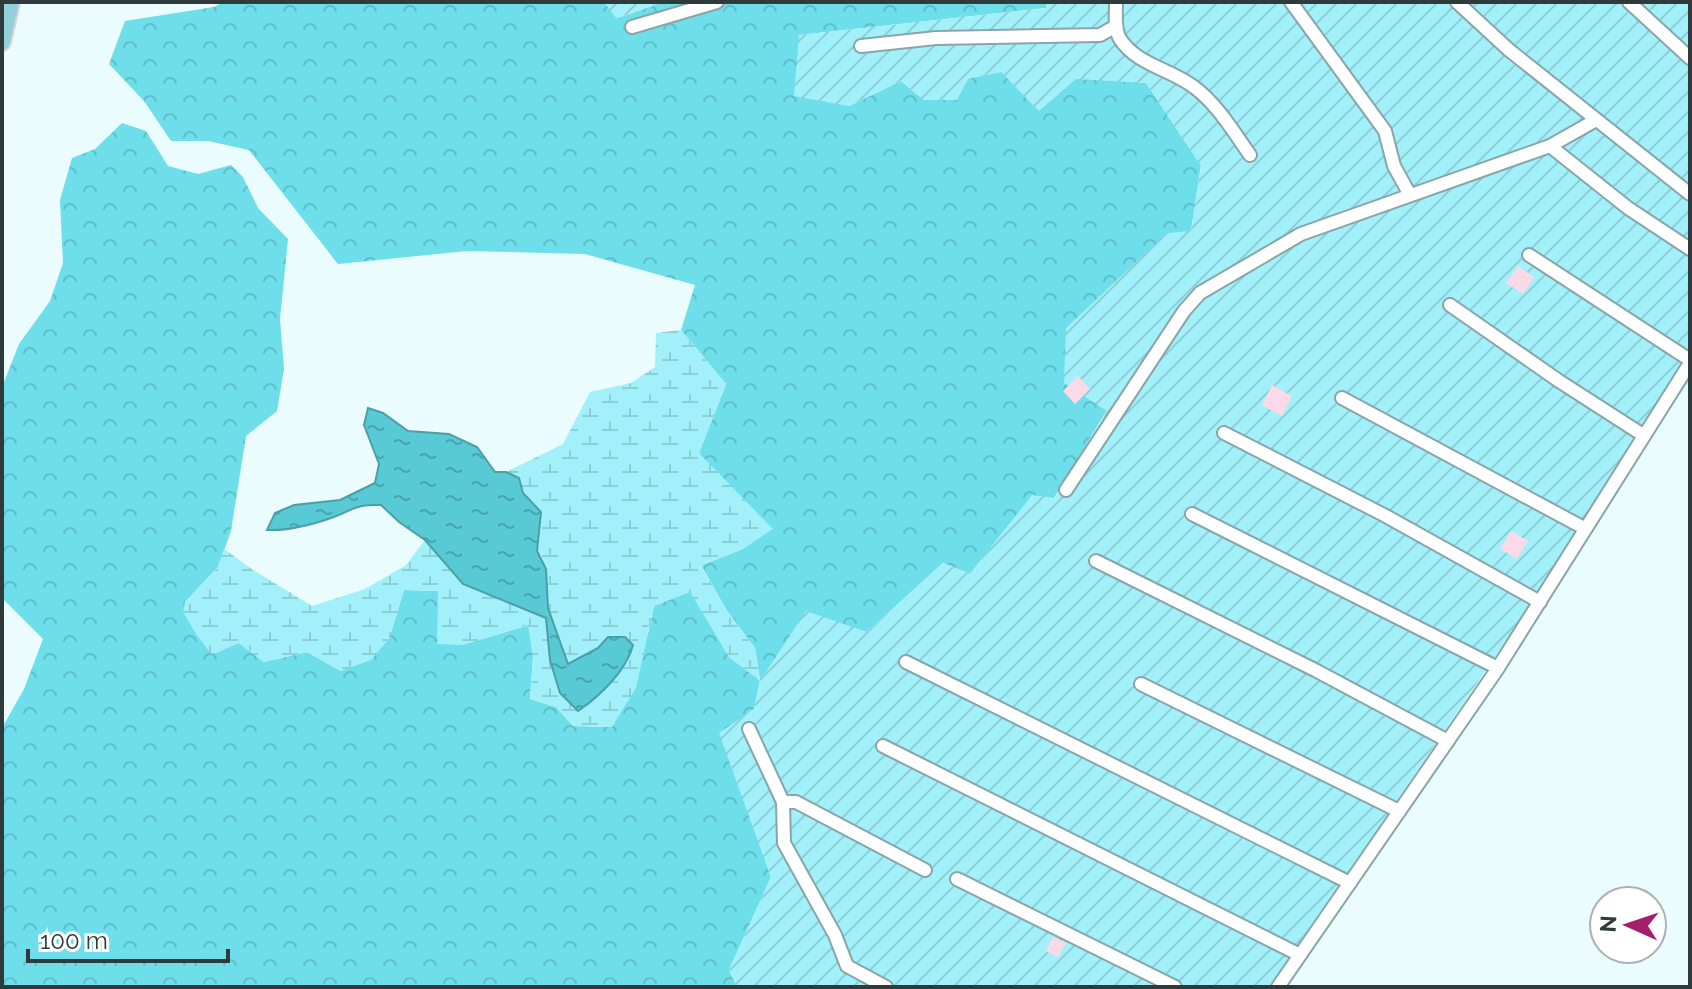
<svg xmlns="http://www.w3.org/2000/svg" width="1692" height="989" font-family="Raleway,sans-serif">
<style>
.forest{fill:url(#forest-crowns)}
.wetland{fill:url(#wetland-marsh)}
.garden{fill:url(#garden-furrows)}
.water{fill:url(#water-ripples);stroke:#4b9fa7;stroke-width:2}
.building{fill:#fbd9e6}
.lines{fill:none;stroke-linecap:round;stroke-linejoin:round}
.minor-casing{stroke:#88a6a9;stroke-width:16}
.major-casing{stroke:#d5d8d8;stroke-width:20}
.minor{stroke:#fff;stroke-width:12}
.major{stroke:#92d1d8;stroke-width:16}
</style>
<defs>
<pattern id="forest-crowns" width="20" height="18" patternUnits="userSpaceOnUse" patternTransform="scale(2)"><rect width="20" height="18" fill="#6ddeea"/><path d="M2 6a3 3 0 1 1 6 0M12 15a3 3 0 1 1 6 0" fill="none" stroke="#5fbfca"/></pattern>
<pattern id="wetland-marsh" width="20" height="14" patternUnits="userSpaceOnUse" patternTransform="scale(2)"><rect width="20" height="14" fill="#a2f1fa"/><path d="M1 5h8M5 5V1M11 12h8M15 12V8" fill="none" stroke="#8ccfd7"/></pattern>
<pattern id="garden-furrows" width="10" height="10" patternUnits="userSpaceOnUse" patternTransform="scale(2)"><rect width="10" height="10" fill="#a2f1fa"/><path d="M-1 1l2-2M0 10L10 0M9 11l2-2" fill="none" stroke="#8ccfd7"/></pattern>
<pattern id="water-ripples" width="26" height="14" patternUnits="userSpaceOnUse" patternTransform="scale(2)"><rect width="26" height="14" fill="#57cad5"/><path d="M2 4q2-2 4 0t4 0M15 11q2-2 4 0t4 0" fill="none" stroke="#48a5ae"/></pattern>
</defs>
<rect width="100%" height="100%" fill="#eafcfe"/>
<polygon class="forest" points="223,2 604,2 617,18 664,2 1047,2 1046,8 800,35 849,106 901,81 924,100 968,78 1001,72 1146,83 1201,165 1191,231 1107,410 1054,498 1032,496 970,574 943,563 867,632 760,681 754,709 720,733 771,877 729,970 737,987 2,987 2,728 24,689 43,639 2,598 2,387 19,344 50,301 63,263 60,200 72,158 95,149 122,123 146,131 168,166 198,174 231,165 243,177 258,208 288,239 280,319 284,369 277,411 246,436 231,531 218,567 185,602 264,662 307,652 341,671 389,639 404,590 439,591 462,645 529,625 533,657 530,699 556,707 573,726 612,727 648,634 654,606 691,591 729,657 760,680 755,648 727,611 701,565 743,549 699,453 726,384 681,330 695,285 585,254 467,251 338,264 249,150 208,141 171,141 144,101 109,64 125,21 214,7"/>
<polygon class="wetland" points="681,330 726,384 699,453 773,529 743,549 701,566 727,611 755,648 760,681 729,657 690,592 654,606 636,688 612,727 573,726 556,707 530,699 533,657 528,625 462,645 437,644 438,591 404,590 389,639 371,660 341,671 307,652 264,662 239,643 212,655 196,634 183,612 185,602 218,567 224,549 253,570 312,606 365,589 406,565 425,540 463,584 546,618 550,660 579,711 589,703 629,661 598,648 568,665 548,608 546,569 537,551 541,512 523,493 519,478 506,472 563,444 590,392 631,383 655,367 656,333"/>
<g class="garden">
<polygon points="604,2 664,2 616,18"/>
<polygon points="1047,2 1690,2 1690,381 1664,410 1269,987 737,987 729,970 771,877 719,733 754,709 760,681 806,611 867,632 943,563 970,574 1032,495 1055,498 1107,411 1064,383 1066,328 1167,233 1191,231 1201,166 1146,83 1076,79 1039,111 1001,72 968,79 957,100 924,100 901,81 849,106 794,96 799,35 1046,8"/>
</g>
<path class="water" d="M368 408 383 413 408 431 449 434 477 447 495 472H506L519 478 523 493 541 512 537 551 546 569 548 608 568 664 598 648 608 637H625L633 645C627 670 600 696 578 711L560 693 550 660 546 618 463 584 425 540 399 522 381 505C353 504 355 510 331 518 311 525 288 531 267 530L275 513 294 505 340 500 375 483 379 464 364 425Z"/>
<g class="building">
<polygon points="1518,266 1534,277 1523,294 1506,283"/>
<polygon points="1078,376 1090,389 1075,404 1063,391"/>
<polygon points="1272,385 1292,396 1282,416 1262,405"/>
<polygon points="1511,531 1528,541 1517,559 1500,549"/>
<polygon points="1053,937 1066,943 1058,957 1046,951"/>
</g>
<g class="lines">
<g class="minor-casing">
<g id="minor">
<path d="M1116 2C1116 14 1114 29 1120 39 1137 65 1171 69 1194 87 1217 104 1233 131 1250 155"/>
<polyline points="1291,2 1385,131 1394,166 1410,195"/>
<polyline points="1457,2 1509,50 1690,194"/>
<polyline points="1629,2 1690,58"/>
<polyline points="632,27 717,2"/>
<polyline points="861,46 936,38 1100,35 1116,26"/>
<polyline points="1550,146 1628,208 1690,249"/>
<polyline points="1529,255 1690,360"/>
<polyline points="1450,305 1559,381 1643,435"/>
<polyline points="1342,398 1584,528"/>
<polyline points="1224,433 1384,515 1540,602"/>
<polyline points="1066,490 1184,311 1200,293 1301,234 1550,146 1596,120"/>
<polyline points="1192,514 1498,668"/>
<polyline points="1096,561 1315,670 1448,741"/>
<polyline points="906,662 1350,883"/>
<polyline points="1141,684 1399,811"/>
<polyline points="749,729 783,802 784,843 835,935 847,966 886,987"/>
<polyline points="883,746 1300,955"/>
<polyline points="783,802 796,802 925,870"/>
<polyline points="957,879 1175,987"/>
<polyline points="1278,987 1496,671 1690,363"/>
</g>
</g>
<g class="major-casing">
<polyline id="major" points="2,42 11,2"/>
</g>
<use href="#minor" class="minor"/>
<use href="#major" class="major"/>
</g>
<rect width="1692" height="989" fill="none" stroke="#2e3a3c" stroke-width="8"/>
<g transform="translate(1628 925) rotate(273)"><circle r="38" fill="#ffffff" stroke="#abb0b1" stroke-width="2"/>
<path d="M0-6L14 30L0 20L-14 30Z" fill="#a41f6a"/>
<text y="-12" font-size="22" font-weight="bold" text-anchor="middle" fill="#2e3a3c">N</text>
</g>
<path d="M28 949v12h200v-12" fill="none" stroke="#2e3a3c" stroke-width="4"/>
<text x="40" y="949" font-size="24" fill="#2e3a3c" stroke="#ffffff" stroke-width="6" paint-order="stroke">100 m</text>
</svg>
